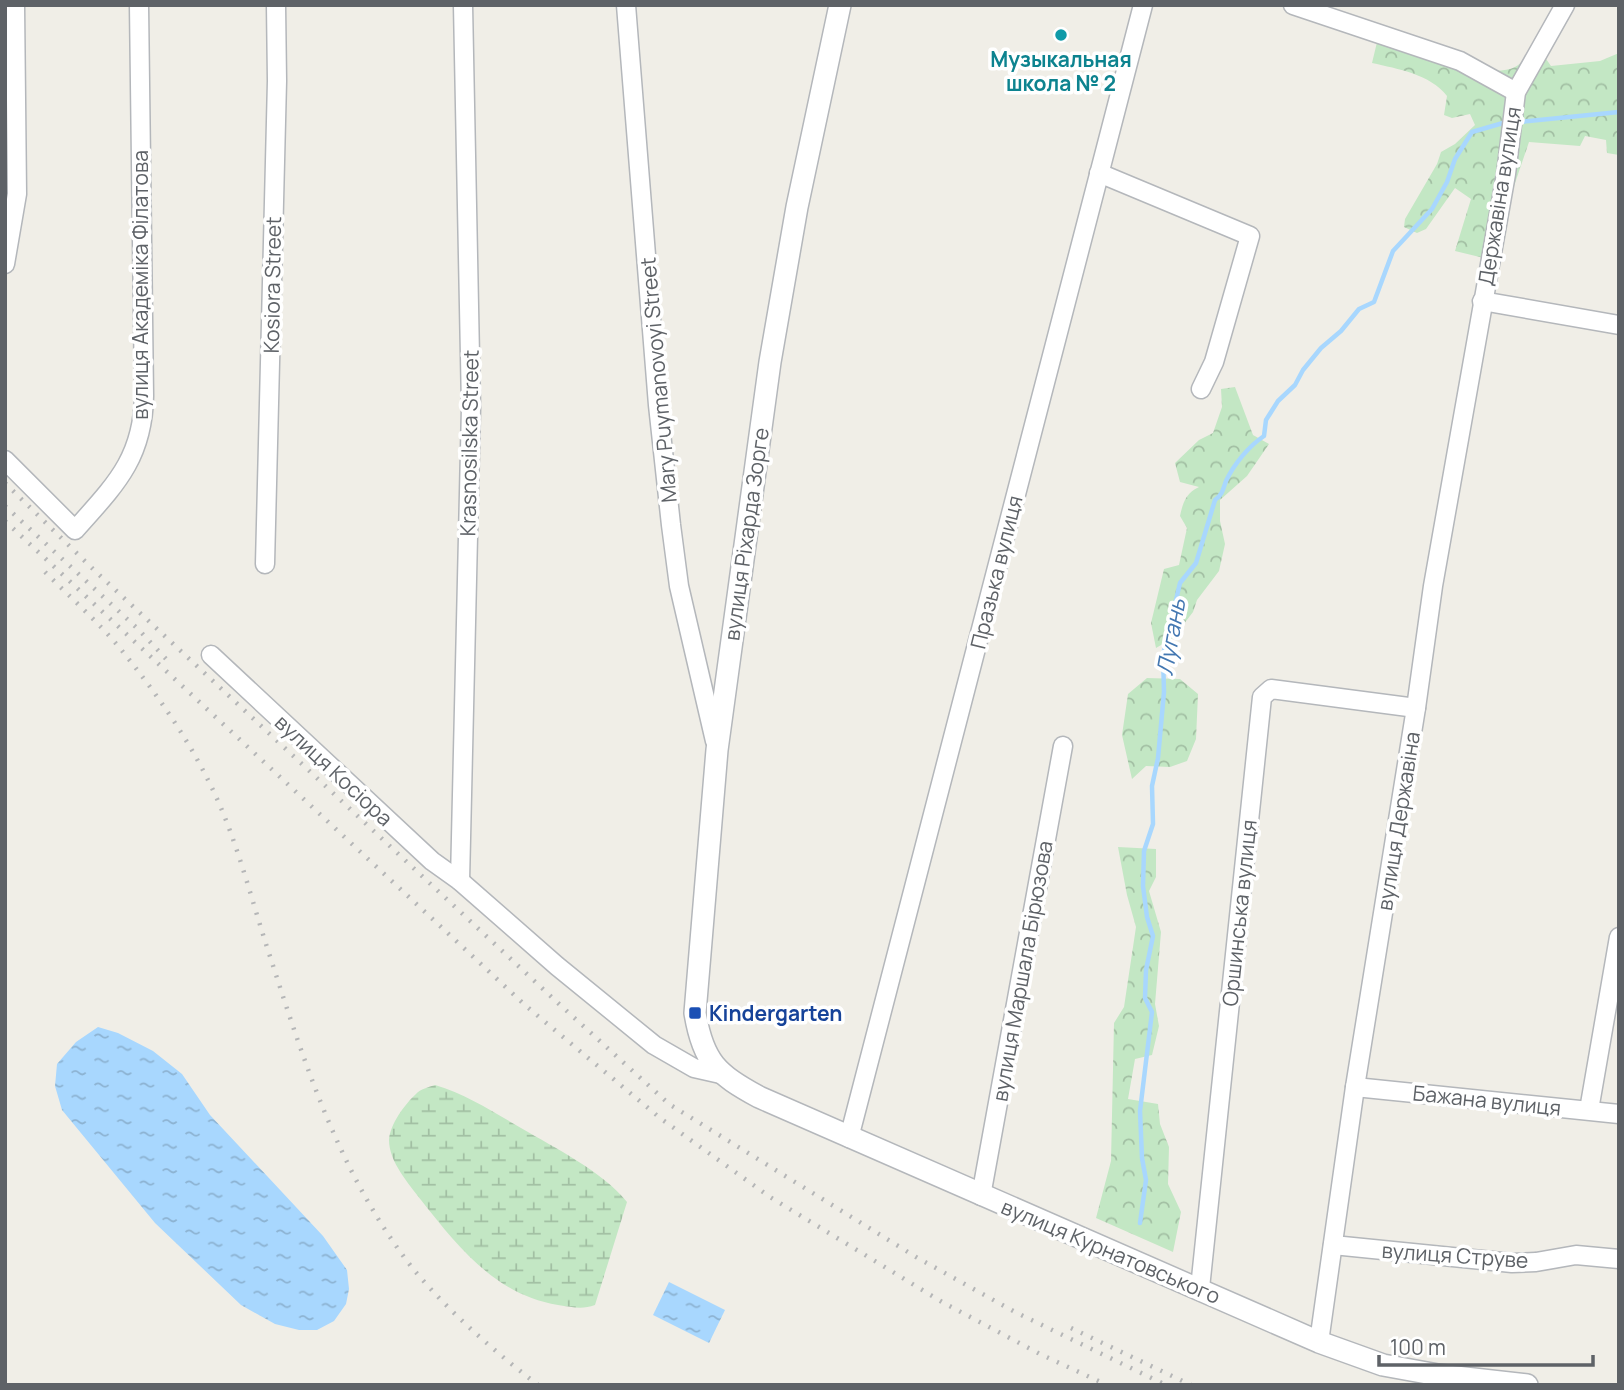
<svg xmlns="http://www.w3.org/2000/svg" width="1624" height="1390" font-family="Manrope,sans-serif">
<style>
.forest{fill:url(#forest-crowns)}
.wetland{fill:url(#wetland-marsh)}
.water{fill:url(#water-ripples)}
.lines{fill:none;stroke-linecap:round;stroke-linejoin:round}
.stream{stroke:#a8d7fe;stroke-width:4.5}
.minor-casing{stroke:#b4b7bb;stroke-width:21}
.tertiary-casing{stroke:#b4b7bb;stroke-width:24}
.minor{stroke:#fff;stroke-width:18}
.tertiary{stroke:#fff;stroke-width:21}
.rail{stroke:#b5b6b7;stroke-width:4.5;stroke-dasharray:2 9;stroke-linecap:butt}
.culture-dot{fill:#0f9aa8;stroke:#fff;stroke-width:2.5}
.transit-dot{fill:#1a4fb4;stroke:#fff;stroke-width:2.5}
.labels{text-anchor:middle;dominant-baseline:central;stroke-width:7;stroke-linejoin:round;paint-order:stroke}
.culture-label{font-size:21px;font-weight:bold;fill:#0d838f;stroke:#fff}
.street-label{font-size:21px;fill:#5e6267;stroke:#fff}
.transit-label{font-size:21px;font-weight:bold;fill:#164399;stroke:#fff;text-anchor:start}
.water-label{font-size:23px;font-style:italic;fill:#4377b1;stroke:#fff}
</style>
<defs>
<pattern id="forest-crowns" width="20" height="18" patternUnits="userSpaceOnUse" patternTransform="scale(1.75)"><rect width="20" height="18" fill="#c3e7c4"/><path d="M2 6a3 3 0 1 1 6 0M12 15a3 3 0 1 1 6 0" fill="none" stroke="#a2bfa3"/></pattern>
<pattern id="wetland-marsh" width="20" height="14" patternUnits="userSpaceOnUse" patternTransform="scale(1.75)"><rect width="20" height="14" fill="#c3e7c4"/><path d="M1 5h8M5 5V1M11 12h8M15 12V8" fill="none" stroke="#a2bfa3"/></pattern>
<pattern id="water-ripples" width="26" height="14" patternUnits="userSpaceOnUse" patternTransform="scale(1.75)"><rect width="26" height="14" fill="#a8d7fe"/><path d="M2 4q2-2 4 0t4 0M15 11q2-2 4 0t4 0" fill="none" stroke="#8cb2d1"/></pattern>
</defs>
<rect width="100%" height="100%" fill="#f0eee7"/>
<g class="forest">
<path d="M1378 38C1408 48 1486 82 1515 67 1521 64 1527 56 1532 52L1544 56 1551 66 1600 61 1619 53V155L1607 153 1606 140 1585 136 1580 146 1529 142 1513 189 1502 194 1488 259 1455 251 1471 199 1455 188 1426 229 1417 233 1404 227 1405 219 1437 164 1441 152 1455 144 1475 125 1470 114 1452 118 1444 115 1447 96C1430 74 1398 69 1372 63Z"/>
<path d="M1235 387 1253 435 1269 444 1247 476 1220 500V521L1225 544 1219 571 1197 600 1193 612 1173 638 1156 648 1151 623 1164 569 1179 565 1187 528 1180 516C1183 502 1186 493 1199 487L1180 482 1175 463 1199 440 1213 433 1222 407 1221 389Z"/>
<polygon points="1147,678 1180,679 1198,694 1196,739 1187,761 1170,767 1146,766 1132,779 1122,735 1128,694"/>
<polygon points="1118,847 1156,849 1156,877 1149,891 1161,932 1155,1004 1159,1026 1152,1055 1135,1059 1128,1099 1158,1104 1160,1124 1169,1147 1168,1184 1181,1212 1173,1252 1096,1218 1111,1161 1114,1023 1124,1007 1136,927 1127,895"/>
</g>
<path class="wetland" d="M435 1085C466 1094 493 1112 521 1128 555 1148 602 1171 627 1202L595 1305C582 1310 572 1307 558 1305 496 1295 458 1247 421 1200 409 1184 389 1162 389 1140 390 1124 405 1104 416 1094 420 1089 429 1087 435 1085Z"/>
<g class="water">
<polygon points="98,1027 118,1033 153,1051 182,1074 210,1115 323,1236 347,1270 349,1289 346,1304 334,1321 317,1330 299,1330 275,1324 241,1305 155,1223 62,1110 55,1086 57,1064 76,1042"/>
<polygon points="669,1282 725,1310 709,1343 653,1315"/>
</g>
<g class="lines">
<g class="stream">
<polyline points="1520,122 1619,112"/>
<path d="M1140 1223 1146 1180 1142 1158 1140 1111 1152 1012 1145 998 1146 970 1153 936 1147 917 1143 886 1144 851 1153 824 1152 786 1158 758 1164 692 1163 655 1180 583 1196 563 1215 500C1223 494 1223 489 1226 481 1234 464 1249 446 1264 436L1266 420 1278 401 1295 385 1303 370 1321 348 1341 331 1359 309 1374 302 1393 251 1432 209 1447 182 1455 159 1472 132 1503 123"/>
</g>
<g class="minor-casing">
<g id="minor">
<polyline points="626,5 658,405 671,525 679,586 715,741"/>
<polyline points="1293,5 1460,61 1516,92"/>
<polyline points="1099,173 1250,236 1214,362 1201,389"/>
<polyline points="5,264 17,194 15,5"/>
<polyline points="1482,301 1619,325"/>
<path d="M5 460 75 530C114 486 143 459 144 396L139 5"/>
<polyline points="265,564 277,81 276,5"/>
<polyline points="211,655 432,861 460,881 557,966 654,1045 694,1068 725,1075"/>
<polyline points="460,881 471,407 463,5"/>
<polyline points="1355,1087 1619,1114"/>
<polyline points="1589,1110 1619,937"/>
<polyline points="849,1138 1143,5"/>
<polyline points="981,1196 1063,746"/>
<polyline points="1333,1245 1512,1263 1536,1262 1576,1255 1619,1259"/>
<polyline points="1200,1288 1262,697 1271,689 1416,708"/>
<polyline points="1319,1342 1355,1087 1416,708 1433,586 1506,174 1516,92 1565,5"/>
</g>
</g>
<g class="tertiary-casing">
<path id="tertiary" d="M840 5 797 207 770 362 717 750 695 1013C703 1062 717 1074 759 1097L1319 1342 1383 1365 1438 1375 1527 1385"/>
</g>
<use href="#minor" class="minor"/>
<use href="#tertiary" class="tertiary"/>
<g class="rail">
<polyline points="5,483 94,570 558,1003 669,1104 916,1257 1015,1312 1166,1385"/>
<polyline points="5,506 138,629 167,660"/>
<polyline points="5,521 526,1006 660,1118 770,1197 942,1302 1040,1354 1107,1385"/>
<path d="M45 572C70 597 97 621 119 647 154 690 186 735 210 784 235 834 249 891 266 944 303 1058 338 1174 414 1270 450 1313 494 1351 538 1385"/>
<polyline points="1071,1328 1191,1385"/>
</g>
</g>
<circle class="culture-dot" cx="1061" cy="35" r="7"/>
<rect class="transit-dot" x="688" y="1006" width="14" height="14" rx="3.5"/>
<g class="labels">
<g class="culture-label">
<text x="1061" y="59">Музыкальная<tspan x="1061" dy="24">школа № 2</tspan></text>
</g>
<g class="street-label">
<text transform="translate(1499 196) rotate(-81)">Державіна вулиця</text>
<text transform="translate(140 285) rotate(-90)">вулиця Академіка Філатова</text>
<text transform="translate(272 285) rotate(-89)">Kosiora Street</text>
<text transform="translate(658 380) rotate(-95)">Mary Puymanovoyi Street</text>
<text transform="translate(469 443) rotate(-89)">Krasnosilska Street</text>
<text transform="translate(746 534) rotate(-82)">вулиця Ріхарда Зорге</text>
<text transform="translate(996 572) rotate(-76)">Празька вулиця</text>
<text transform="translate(334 770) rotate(43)">вулиця Косіора</text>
<text transform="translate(1398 821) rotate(-81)">вулиця Державіна</text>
<text transform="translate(1239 913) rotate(-84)">Оршинська вулиця</text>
<text transform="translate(1022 971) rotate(-80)">вулиця Маршала Бірюзова</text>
<text transform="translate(1487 1100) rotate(6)">Бажана вулиця</text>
<text transform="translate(1111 1251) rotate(23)">вулиця Курнатовського</text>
<text transform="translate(1455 1255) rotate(4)">вулиця Струве</text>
</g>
<g class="transit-label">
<text x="709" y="1013">Kindergarten</text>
</g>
<g class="water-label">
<text transform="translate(1170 637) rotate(-80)">Лугань</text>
</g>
</g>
<rect width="1624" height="1390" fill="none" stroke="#5e6267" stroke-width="14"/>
<path d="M1379 1355v10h214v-10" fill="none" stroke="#5e6267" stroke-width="3.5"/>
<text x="1390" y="1355" font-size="21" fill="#5e6267" stroke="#ffffff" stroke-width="5" paint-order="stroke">100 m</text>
</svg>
